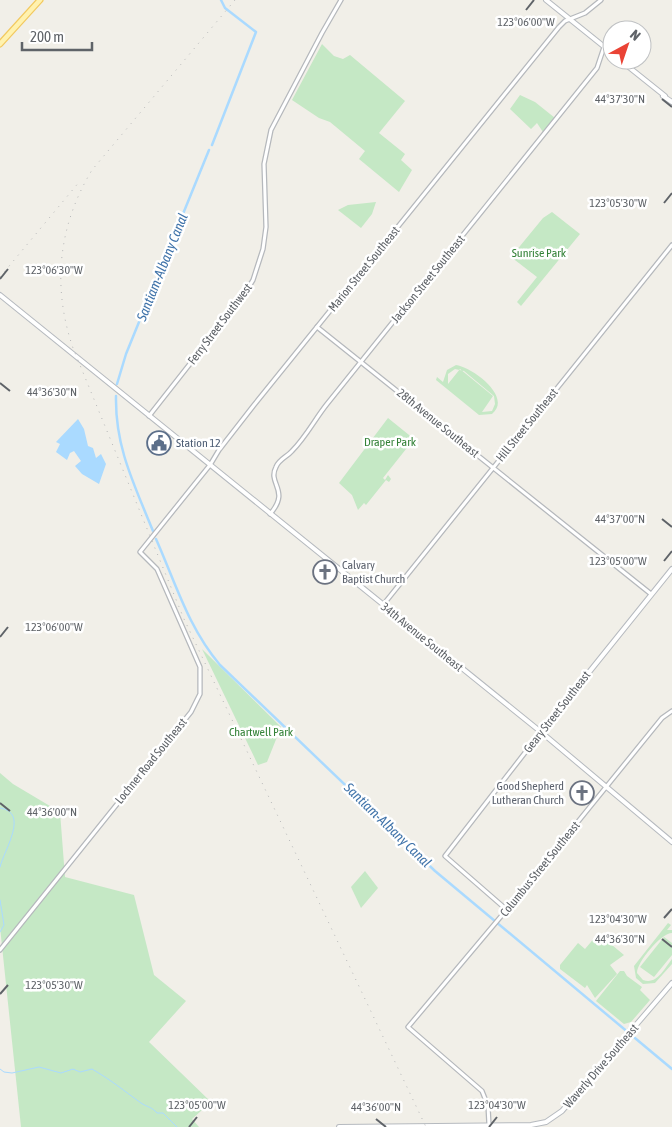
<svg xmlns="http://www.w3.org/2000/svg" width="672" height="1127" font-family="'Asap Condensed',sans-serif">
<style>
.green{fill:#c5e8c5;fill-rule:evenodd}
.water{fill:#aadaff}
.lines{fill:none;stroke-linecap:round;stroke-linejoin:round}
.stream{stroke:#aadaff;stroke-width:1}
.canal{stroke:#aadaff;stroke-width:2.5}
.tertiary-casing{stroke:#b5b8bc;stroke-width:5.5}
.secondary-casing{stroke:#b6babf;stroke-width:6}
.primary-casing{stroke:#f2c960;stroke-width:7}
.tertiary{stroke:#fff;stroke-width:3}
.secondary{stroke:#fff;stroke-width:4}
.primary{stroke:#fff2af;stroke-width:4.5}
.rail{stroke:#b6b7b8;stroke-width:1;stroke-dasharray:1 6;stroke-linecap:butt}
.ticks{fill:none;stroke:#5f6368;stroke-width:2}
.labels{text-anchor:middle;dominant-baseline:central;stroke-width:5;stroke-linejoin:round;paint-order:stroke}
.park-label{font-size:12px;fill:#348238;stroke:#fff}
.street-label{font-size:12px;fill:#5f6368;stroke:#fff}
.service-label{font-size:12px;fill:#4e5e75;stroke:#fff;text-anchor:start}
.worship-label{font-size:12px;fill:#5b616d;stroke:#fff;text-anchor:start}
.water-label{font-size:14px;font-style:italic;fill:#4174aa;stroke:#fff}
.ticks-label{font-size:12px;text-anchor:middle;fill:#5f6368;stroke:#fff;stroke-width:5;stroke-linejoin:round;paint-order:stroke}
</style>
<rect width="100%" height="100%" fill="#f1efe8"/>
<g class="green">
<polygon points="322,44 334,56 343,59 350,55 405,101 379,133 405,154 401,160 412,170 399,192 359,159 365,151 330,122 319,118 292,100"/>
<polygon points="520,95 535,102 555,118 543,132 537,123 531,129 510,109"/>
<polygon points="376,202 372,214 361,228 338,210 348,205"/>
<polygon points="552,212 580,234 521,306 517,302 537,277 511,257 543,218"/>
<path d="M456 365C472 367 513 397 492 414L479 415 436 380 437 377 443 382 447 370ZM455 369 464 371 494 396 495 404 492 411 482 412 493 396 460 369 448 384V374Z"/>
<polygon points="388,418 414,439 383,478 385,480 388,475 391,479 389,482 386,480 366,505 364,503 358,510 352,495 339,483"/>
<polygon points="202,649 281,727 267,762 258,765"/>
<polygon points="0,773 13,784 60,812 65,877 134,895 154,975 186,1001 149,1042 211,1102 192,1119 199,1127 21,1127 0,927"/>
<polygon points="365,871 378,888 361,908 351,887"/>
<path d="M668 923 671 925 667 930H672V933C661 933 637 962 637 973L643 980C657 985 664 969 672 959V964L655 983 643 984 636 978 634 966Z"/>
<polygon points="600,935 624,955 610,965 617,974 595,998 587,985 585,988 560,969 560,965 578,943 585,949 596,936"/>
<polygon points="664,937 672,943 672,955 654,977 640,967"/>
<polygon points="620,971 624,971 627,976 642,987 640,990 650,1000 631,1022 624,1024 596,1001"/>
</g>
<polygon class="water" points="78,419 84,429 88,446 93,448 96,458 101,454 106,464 99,484 82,474 75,466 81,461 74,451 70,453 67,460 56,452 60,444 56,442"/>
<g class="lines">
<g class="stream">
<path d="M0 808C30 812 4 850 0 867"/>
<polyline points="0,900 4,925 0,932"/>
<path d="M0 1069 4 1072 12 1073 39 1067 61 1073 73 1069 80 1072 92 1069C111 1080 123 1090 141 1103 147 1107 152 1107 157 1113H163L177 1127"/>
</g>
<g class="canal">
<polyline points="212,145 256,32 225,8 221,0"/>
<polyline points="117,384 126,354 209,150"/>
<path d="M116 396C115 447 134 484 153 531"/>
<path d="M156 539C176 584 188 627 220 665L435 871 672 1069"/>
</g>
<g class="tertiary-casing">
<g id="tertiary">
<polyline points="317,327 651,594"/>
<polyline points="149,416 244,295 253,280 263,249 266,227 264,164 271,130 322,33 341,0"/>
<path d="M270 514C291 490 267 484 276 467 279 459 287 457 292 451 306 437 315 419 327 404L597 68 604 47"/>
<polyline points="383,605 672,245"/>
<polyline points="507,910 445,856 541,732"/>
<polyline points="0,950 191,712 200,694 200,667 157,569 140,552 210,465 219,450 254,405 559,27 565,21 585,13 601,0"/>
<polyline points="489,1125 488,1106 482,1091 408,1027 508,908 662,718 672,711"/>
</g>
</g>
<g class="secondary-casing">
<g id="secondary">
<polyline points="546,0 612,53"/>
<polyline points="620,60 665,96"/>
<polyline points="663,96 672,102"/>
<polyline points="0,295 541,732 672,842"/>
<polyline points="541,732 672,569"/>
<polyline points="339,1127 531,1125 546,1122 562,1111 672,983"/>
</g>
</g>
<g class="primary-casing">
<polyline id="primary" points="0,44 40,0"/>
</g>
<use href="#tertiary" class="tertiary"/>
<use href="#secondary" class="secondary"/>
<use href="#primary" class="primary"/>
<g class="rail">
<path d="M235 0 92 170C58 226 52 287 73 348L184 619 426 1127"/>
<polyline points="0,277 80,181"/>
</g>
</g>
<path class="ticks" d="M526 10 534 0M662 99 672 107M664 203 672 193M0 279 8 269M0 383 10 391M662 519 672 527M664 561 672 551M0 637 8 627M0 803 10 811M664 918 672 909M662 939 672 947M0 994 8 985M376 1119 386 1127M189 1127 197 1117M489 1127 497 1117"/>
<defs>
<g id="civic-ring" transform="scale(1.25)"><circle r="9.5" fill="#fff" stroke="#5c6f8a" stroke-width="1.5"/><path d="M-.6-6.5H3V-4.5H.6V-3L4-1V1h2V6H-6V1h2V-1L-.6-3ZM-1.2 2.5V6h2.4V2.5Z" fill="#5c6f8a"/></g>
<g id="church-ring" transform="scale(1.25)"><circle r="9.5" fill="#fff" stroke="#6b7280" stroke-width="1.5"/><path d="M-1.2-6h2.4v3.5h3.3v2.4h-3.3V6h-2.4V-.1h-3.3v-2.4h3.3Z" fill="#6b7280"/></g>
</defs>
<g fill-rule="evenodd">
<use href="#civic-ring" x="159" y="443"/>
<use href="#church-ring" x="325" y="572"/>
<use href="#church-ring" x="582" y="793"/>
</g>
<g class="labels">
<g class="park-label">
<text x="539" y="253">Sunrise Park</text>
<text x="390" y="442">Draper Park</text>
<text x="261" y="732">Chartwell Park</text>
</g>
<g class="street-label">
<text transform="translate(364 269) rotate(-51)">Marion Street Southeast</text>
<text transform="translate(428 279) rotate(-51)">Jackson Street Southeast</text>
<text transform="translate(220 324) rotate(-53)">Ferry Street Southwest</text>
<text transform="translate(438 423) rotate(39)">28th Avenue Southeast</text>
<text transform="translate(527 425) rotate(-51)">Hill Street Southeast</text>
<text transform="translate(422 637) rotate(39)">34th Avenue Southeast</text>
<text transform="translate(557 712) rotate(-52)">Geary Street Southeast</text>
<text transform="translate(151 761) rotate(-51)">Lochner Road Southeast</text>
<text transform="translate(540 869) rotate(-51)">Columbus Street Southeast</text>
<text transform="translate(601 1066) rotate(-49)">Waverly Drive Southeast</text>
</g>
<g class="service-label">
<text x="176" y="443">Station 12</text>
</g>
<g class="worship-label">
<text x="342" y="565">Calvary<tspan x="342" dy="14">Baptist Church</tspan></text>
<text x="564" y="786" text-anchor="end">Good Shepherd<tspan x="564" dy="14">Lutheran Church</tspan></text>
</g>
<g class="water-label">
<text transform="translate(162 267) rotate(-68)">Santiam-Albany Canal</text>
<text transform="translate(388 825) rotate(44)">Santiam-Albany Canal</text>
</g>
</g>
<g class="ticks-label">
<text x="526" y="26">123°06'00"W</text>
<text x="620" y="103">44°37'30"N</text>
<text x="618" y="207">123°05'30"W</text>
<text x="54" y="274">123°06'30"W</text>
<text x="52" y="396">44°36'30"N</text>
<text x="620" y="523">44°37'00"N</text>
<text x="618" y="565">123°05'00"W</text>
<text x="54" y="631">123°06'00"W</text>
<text x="52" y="816">44°36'00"N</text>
<text x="618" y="923">123°04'30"W</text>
<text x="620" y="943">44°36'30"N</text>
<text x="54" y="989">123°05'30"W</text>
<text x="197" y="1109">123°05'00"W</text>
<text x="497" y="1109">123°04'30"W</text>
<text x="376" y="1111">44°36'00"N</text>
</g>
<g transform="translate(627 45) rotate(40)"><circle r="24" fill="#ffffff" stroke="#bfc1c3"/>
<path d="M0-4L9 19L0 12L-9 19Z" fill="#ea4335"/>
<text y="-8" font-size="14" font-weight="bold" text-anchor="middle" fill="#5f6368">N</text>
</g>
<path d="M22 42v8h70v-8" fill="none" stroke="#5f6368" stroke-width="2.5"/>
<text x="30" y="42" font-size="15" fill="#5f6368" stroke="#ffffff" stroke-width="4" paint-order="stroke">200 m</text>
</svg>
